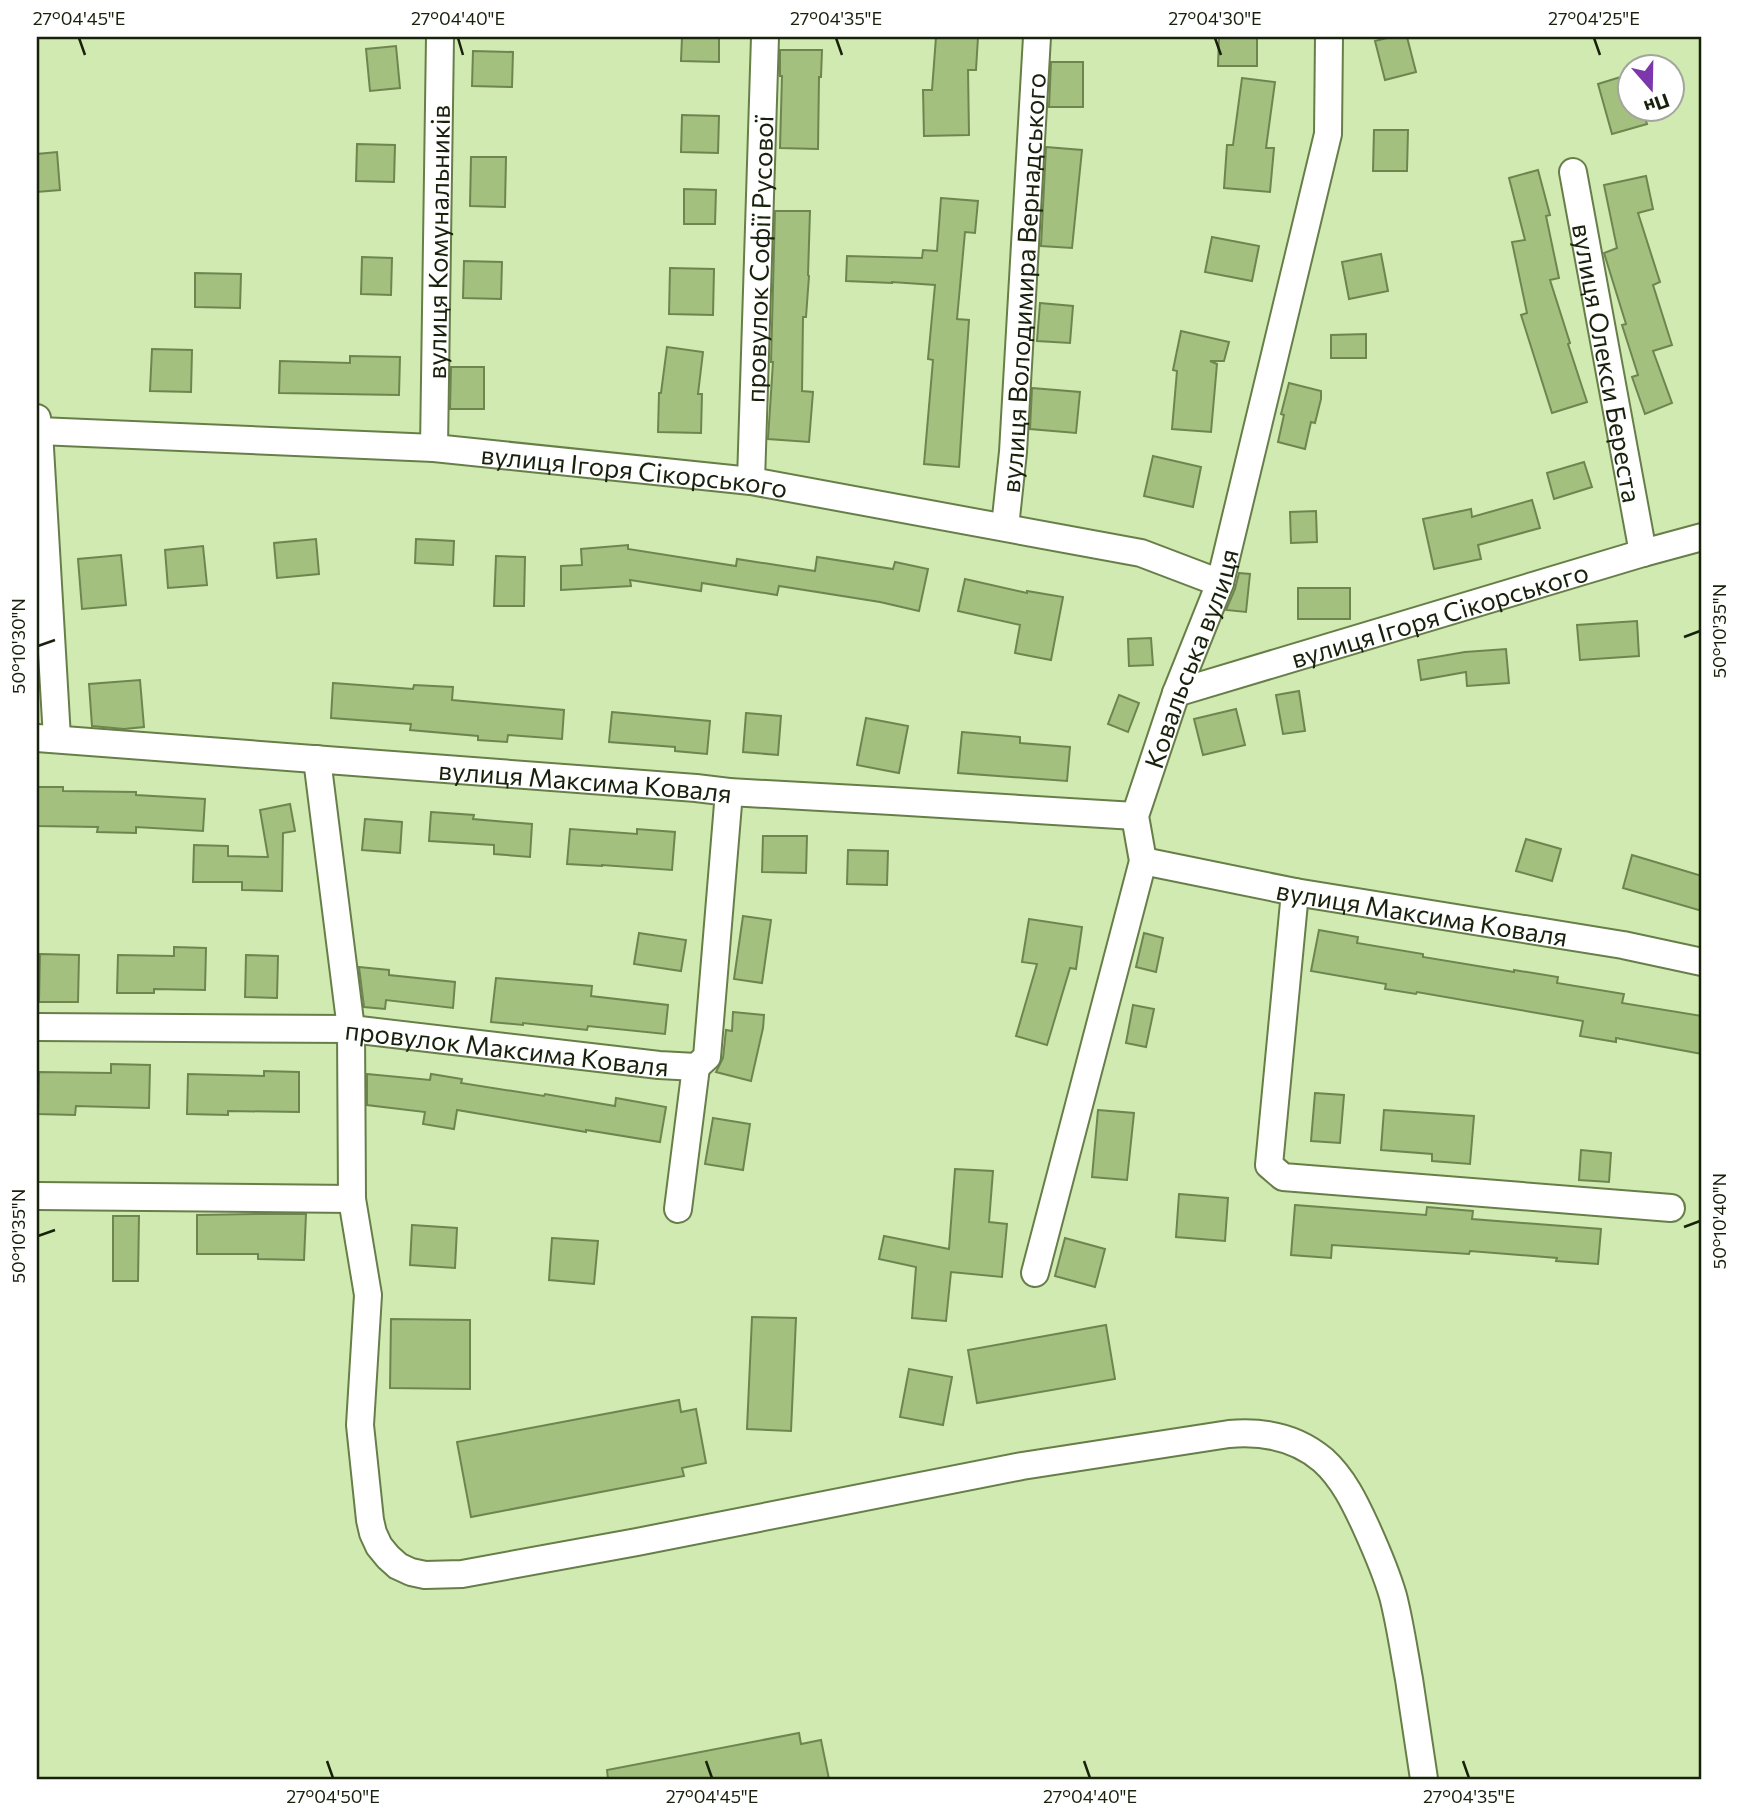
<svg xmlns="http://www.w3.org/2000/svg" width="1739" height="1816" font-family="Commissioner,sans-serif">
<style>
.building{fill:#a3c07f;stroke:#6e8550;stroke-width:2}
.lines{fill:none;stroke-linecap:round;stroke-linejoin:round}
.minor-casing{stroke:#677e49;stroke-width:30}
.minor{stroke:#fff;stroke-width:26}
.ticks{fill:none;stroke:#18210b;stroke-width:2.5}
.labels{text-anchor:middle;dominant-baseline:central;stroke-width:5;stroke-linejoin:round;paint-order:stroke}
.street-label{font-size:26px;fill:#18210b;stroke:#fff}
.neatline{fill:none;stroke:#18210b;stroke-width:2.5}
.ticks-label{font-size:18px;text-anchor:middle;fill:#18210b}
</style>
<rect width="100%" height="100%" fill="#d0eab1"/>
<g class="building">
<polygon points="682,37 719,37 719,62 681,61"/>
<polygon points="936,37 978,37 976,70 968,70 969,135 924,136 923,90 932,90"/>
<polygon points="1219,37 1257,37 1257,66 1218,66"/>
<polygon points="1391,37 1407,37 1416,72 1385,80 1375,41"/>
<polygon points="396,46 400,88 370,91 366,49"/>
<polygon points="780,50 822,50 821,77 819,77 818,149 780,148 782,76 780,76"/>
<polygon points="473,51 513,52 512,87 472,86"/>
<polygon points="1051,62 1083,62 1083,107 1049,107"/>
<polygon points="1630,74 1630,108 1642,108 1647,124 1612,134 1598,84"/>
<polygon points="1242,78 1275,82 1266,148 1274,148 1270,192 1224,188 1227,145 1233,145"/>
<polygon points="682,115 719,116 718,153 681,152"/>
<polygon points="1374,130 1408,130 1407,171 1373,171"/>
<polygon points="357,144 395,145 394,182 356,181"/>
<polygon points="1046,147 1082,150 1072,248 1041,246"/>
<polygon points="57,152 60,190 37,192 37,154"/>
<polygon points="471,157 506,157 505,207 470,206"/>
<polygon points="1538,170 1550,215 1546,216 1559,278 1550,280 1570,343 1568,344 1587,402 1552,413 1521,315 1527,313 1512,242 1525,240 1509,178"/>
<polygon points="1646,176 1653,209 1638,213 1660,282 1653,285 1672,345 1653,351 1672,403 1645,414 1632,377 1638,375 1622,325 1626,324 1604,253 1617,248 1604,185"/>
<polygon points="684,189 716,190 715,224 684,224"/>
<polygon points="941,198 978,201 975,233 965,232 957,319 969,320 959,467 924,464 933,360 928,359 935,285 892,282 892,283 846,281 847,256 922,258 923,250 937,251"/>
<polygon points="775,211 810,211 808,275 809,276 806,317 803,317 802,391 813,392 809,442 768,439 773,362 771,362 772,325"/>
<polygon points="1212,237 1259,246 1252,281 1205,272"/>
<polygon points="1381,254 1388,291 1349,299 1342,262"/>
<polygon points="362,257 392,258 391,295 361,294"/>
<polygon points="464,261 502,262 501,299 463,298"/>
<polygon points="670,268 714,269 713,315 669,314"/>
<polygon points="195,273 241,274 240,308 195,307"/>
<polygon points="1040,303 1073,306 1070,343 1037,341"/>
<polygon points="1181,331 1229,342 1224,361 1210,361 1217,364 1211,432 1172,429 1177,371 1173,370"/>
<polygon points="1366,334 1366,358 1331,358 1331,335"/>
<polygon points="667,347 703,352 698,394 702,394 701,433 658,432 659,393 661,393"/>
<polygon points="152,349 192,350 191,392 150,391"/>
<polygon points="350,356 400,357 399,395 279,393 280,361 350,363"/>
<polygon points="451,367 484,367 484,409 450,409"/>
<polygon points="1289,383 1321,391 1321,399 1315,423 1311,422 1305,449 1278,442 1284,415 1281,414"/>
<polygon points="1032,388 1080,392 1076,433 1030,429"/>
<polygon points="1153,456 1201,467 1193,507 1144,496"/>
<polygon points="1584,462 1592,487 1554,499 1547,473"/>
<polygon points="1532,500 1540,528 1478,545 1481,559 1434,569 1423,519 1471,509 1472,517"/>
<polygon points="1316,511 1317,542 1291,543 1290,512"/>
<polygon points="316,539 319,574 277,578 274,543"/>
<polygon points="416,539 454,541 453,565 415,563"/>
<polygon points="628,545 628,549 736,566 737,559 815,571 817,557 893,569 895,562 928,569 919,611 880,602 779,586 777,595 702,583 701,591 630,580 631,586 561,590 561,566 582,565 581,549"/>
<polygon points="203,546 207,585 168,588 165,550"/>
<polygon points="121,555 126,605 82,609 78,559"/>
<polygon points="496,556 525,557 524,606 494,606"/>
<polygon points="1239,573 1250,574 1246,612 1226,610 1235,589"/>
<polygon points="965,579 1027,593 1027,591 1063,597 1051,660 1015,653 1020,625 958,611"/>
<rect x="1298" y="588" width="52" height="31"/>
<polygon points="1637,621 1639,656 1580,660 1577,625"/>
<polygon points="1151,638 1153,665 1129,666 1128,639"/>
<polygon points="1506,649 1509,683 1467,686 1466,672 1421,680 1418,660 1465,652"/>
<polygon points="140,680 144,727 124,729 92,726 89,684"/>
<polygon points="333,683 413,689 414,685 453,687 452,700 564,710 562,739 508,735 507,742 478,740 478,736 410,730 411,724 331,718"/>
<polygon points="1299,691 1305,731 1283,734 1276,695"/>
<polygon points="1119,695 1139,703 1128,732 1108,724"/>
<polygon points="1236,709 1245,745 1203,755 1194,719"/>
<polygon points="612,712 710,721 707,754 675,751 675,747 609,742"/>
<polygon points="746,713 781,716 778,755 743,752"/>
<polygon points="866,718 908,726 899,773 857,765"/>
<polygon points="962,732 1020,737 1020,743 1070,747 1067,781 958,773"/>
<polygon points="37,787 63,787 63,791 136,792 136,795 205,799 203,831 136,827 136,833 97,832 98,827 37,826"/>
<polygon points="290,804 295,831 283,833 282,891 242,890 242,882 193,882 194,845 228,846 228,856 268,857 260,810"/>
<polygon points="431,812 474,815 473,819 532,824 530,857 494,854 494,845 429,841"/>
<polygon points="365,819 402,822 400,853 362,850"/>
<polygon points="570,829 637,834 637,829 675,832 672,870 602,865 602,866 567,864"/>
<polygon points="763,836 807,836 806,873 762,872"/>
<polygon points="1526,839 1561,849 1552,881 1516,871"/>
<polygon points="848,850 888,851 887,885 847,884"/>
<polygon points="1632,855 1702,876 1702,911 1623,888"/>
<polygon points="743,916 771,920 762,983 734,979"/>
<polygon points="1029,919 1082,927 1076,969 1070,968 1047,1045 1016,1036 1037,964 1022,962"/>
<polygon points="1319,930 1358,937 1357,943 1423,954 1423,957 1514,972 1514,970 1558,977 1557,983 1624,994 1622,1003 1702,1016 1702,1054 1616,1038 1616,1042 1580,1036 1583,1021 1417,992 1416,994 1385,989 1386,984 1311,971"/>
<polygon points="639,933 686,940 681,971 634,964"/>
<polygon points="1144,933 1163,938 1156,972 1136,967"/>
<polygon points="174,947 206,948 205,990 154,989 154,993 117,993 118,955 174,956"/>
<polygon points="40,954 79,955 78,1002 39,1002"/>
<polygon points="246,955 278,956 277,998 245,997"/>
<polygon points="359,967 389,970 389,975 455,982 453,1008 386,1000 385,1009 364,1007"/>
<polygon points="496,978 592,986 591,996 668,1005 665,1034 588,1026 587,1030 523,1023 523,1025 491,1022"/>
<polygon points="1133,1005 1154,1009 1146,1047 1126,1043"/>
<polygon points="733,1012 764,1015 763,1028 751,1081 716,1072 723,1058 726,1030 732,1031"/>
<polygon points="111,1064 150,1065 149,1108 76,1106 75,1115 38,1114 39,1072 111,1073"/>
<polygon points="264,1071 299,1072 299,1112 228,1111 228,1115 187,1114 188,1074 264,1076"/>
<polygon points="367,1074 430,1080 431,1074 462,1079 461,1083 544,1096 545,1094 615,1106 616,1098 666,1107 660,1142 586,1130 586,1132 457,1110 454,1129 423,1124 425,1112 367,1105"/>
<polygon points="1315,1093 1344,1095 1340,1143 1311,1141"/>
<polygon points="1098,1110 1134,1113 1127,1180 1092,1177"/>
<polygon points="1384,1110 1474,1116 1470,1164 1432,1161 1432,1154 1381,1150"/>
<polygon points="713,1118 750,1124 743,1170 705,1164"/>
<polygon points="1581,1150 1611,1153 1609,1182 1579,1180"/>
<polygon points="955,1169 993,1171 989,1222 1007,1224 1002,1277 951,1272 946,1321 912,1318 916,1267 879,1259 884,1236 949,1249"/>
<polygon points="1179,1194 1228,1198 1225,1241 1176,1237"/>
<polygon points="1295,1205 1426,1215 1427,1207 1473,1211 1472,1219 1601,1229 1598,1264 1556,1261 1557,1258 1470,1251 1469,1254 1332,1245 1331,1258 1291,1255"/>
<polygon points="259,1214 306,1214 304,1260 258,1259 258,1254 197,1254 197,1215"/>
<polygon points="113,1216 139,1216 138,1281 113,1281"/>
<polygon points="412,1225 457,1228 455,1268 410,1265"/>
<polygon points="552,1238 598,1241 594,1284 549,1280"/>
<polygon points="1065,1238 1105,1249 1095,1287 1055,1276"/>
<polygon points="752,1317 796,1318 791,1431 747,1429"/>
<polygon points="391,1319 470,1320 470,1389 390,1388"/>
<polygon points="1106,1325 1115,1379 977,1403 968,1350"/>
<polygon points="909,1369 952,1377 943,1425 900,1417"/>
<polygon points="679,1400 681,1412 696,1409 706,1463 682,1468 684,1476 471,1517 457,1442"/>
<polygon points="799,1733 801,1744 821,1740 829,1779 608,1779 607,1770"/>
</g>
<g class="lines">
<g class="minor-casing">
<g id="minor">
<path id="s1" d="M1573 172 1643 553"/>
<polyline points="37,418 39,431 57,738"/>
<path id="s2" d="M39 431 434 448 751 481 1141 553 1220 583"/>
<path id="s3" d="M434 448 440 37"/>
<path id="s4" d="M751 481 765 37"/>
<path id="s5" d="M1005 527 1013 452 1037 37"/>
<path id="s6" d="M1176 693 1643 553 1702 537"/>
<path id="s7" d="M37 738 696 788 729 792 892 801 1135 816"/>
<path id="s8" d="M1143 861 1295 892 1623 945 1702 962"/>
<polyline points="1295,892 1269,1165 1283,1177 1671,1208"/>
<path id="s9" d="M37 1027 351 1029 659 1065 696 1067 707 1057 729 792"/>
<polyline points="37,1196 352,1199 351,1029 317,759"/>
<path d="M352 1199 368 1295 360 1425 370 1520 373 1533 379 1546 388 1557 398 1566 411 1572 425 1575 462 1574 637 1542 1022 1466 1229 1434C1263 1431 1296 1437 1323 1460 1343 1478 1355 1503 1366 1527 1376 1549 1386 1572 1393 1596 1400 1623 1404 1652 1409 1679 1414 1713 1419 1746 1424 1779"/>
<polyline points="678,1209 696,1067"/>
<path id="s10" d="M1035 1273 1143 861 1135 816 1176 693 1220 583 1328 134 1329 37"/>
</g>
</g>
<use href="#minor" class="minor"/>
</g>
<path class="ticks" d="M79 38 85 55M458 38 463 55M836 38 842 55M1215 38 1221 55M1594 38 1600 55M1684 637 1700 631M38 646 55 640M1684 1227 1700 1221M38 1236 55 1230M327 1761 333 1778M706 1761 712 1778M1084 1761 1090 1778M1463 1761 1469 1778"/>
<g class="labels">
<g class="street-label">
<text stroke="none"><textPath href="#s3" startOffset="206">вулиця Комунальників</textPath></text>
<text stroke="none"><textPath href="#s4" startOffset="222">провулок Софії Русової</textPath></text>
<text stroke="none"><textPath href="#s5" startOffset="245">вулиця Володимира Вернадського</textPath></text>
<text stroke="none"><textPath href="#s1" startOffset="194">вулиця Олекси Береста</textPath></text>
<text stroke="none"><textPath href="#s2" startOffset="597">вулиця Ігоря Сікорського</textPath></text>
<text stroke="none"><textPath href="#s6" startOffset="275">вулиця Ігоря Сікорського</textPath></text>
<text stroke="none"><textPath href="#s10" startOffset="639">Ковальська вулиця</textPath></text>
<text stroke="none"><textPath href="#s7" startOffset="550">вулиця Максима Коваля</textPath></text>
<text stroke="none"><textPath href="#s8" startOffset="284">вулиця Максима Коваля</textPath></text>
<text stroke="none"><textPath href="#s9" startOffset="471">провулок Максима Коваля</textPath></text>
</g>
</g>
<rect width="1739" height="1816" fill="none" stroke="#ffffff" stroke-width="77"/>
<g transform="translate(1651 88) rotate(160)"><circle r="33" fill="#ffffff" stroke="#a3a69d" stroke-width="2"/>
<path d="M0-5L12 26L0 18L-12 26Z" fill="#7b37ab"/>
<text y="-10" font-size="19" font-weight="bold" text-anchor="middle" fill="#18210b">Пн</text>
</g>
<rect x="38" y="38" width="1662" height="1740" class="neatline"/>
<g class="ticks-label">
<text x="79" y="25">27°04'45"E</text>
<text x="458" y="25">27°04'40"E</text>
<text x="836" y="25">27°04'35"E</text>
<text x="1215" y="25">27°04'30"E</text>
<text x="1594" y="25">27°04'25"E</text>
<text transform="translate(1720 631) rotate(-90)" y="6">50°10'35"N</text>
<text transform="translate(19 646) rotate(-90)" y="6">50°10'30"N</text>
<text transform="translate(1720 1221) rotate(-90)" y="6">50°10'40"N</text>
<text transform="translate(19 1236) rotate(-90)" y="6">50°10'35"N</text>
<text x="333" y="1803">27°04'50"E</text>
<text x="712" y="1803">27°04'45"E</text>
<text x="1090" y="1803">27°04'40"E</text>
<text x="1469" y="1803">27°04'35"E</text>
</g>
</svg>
